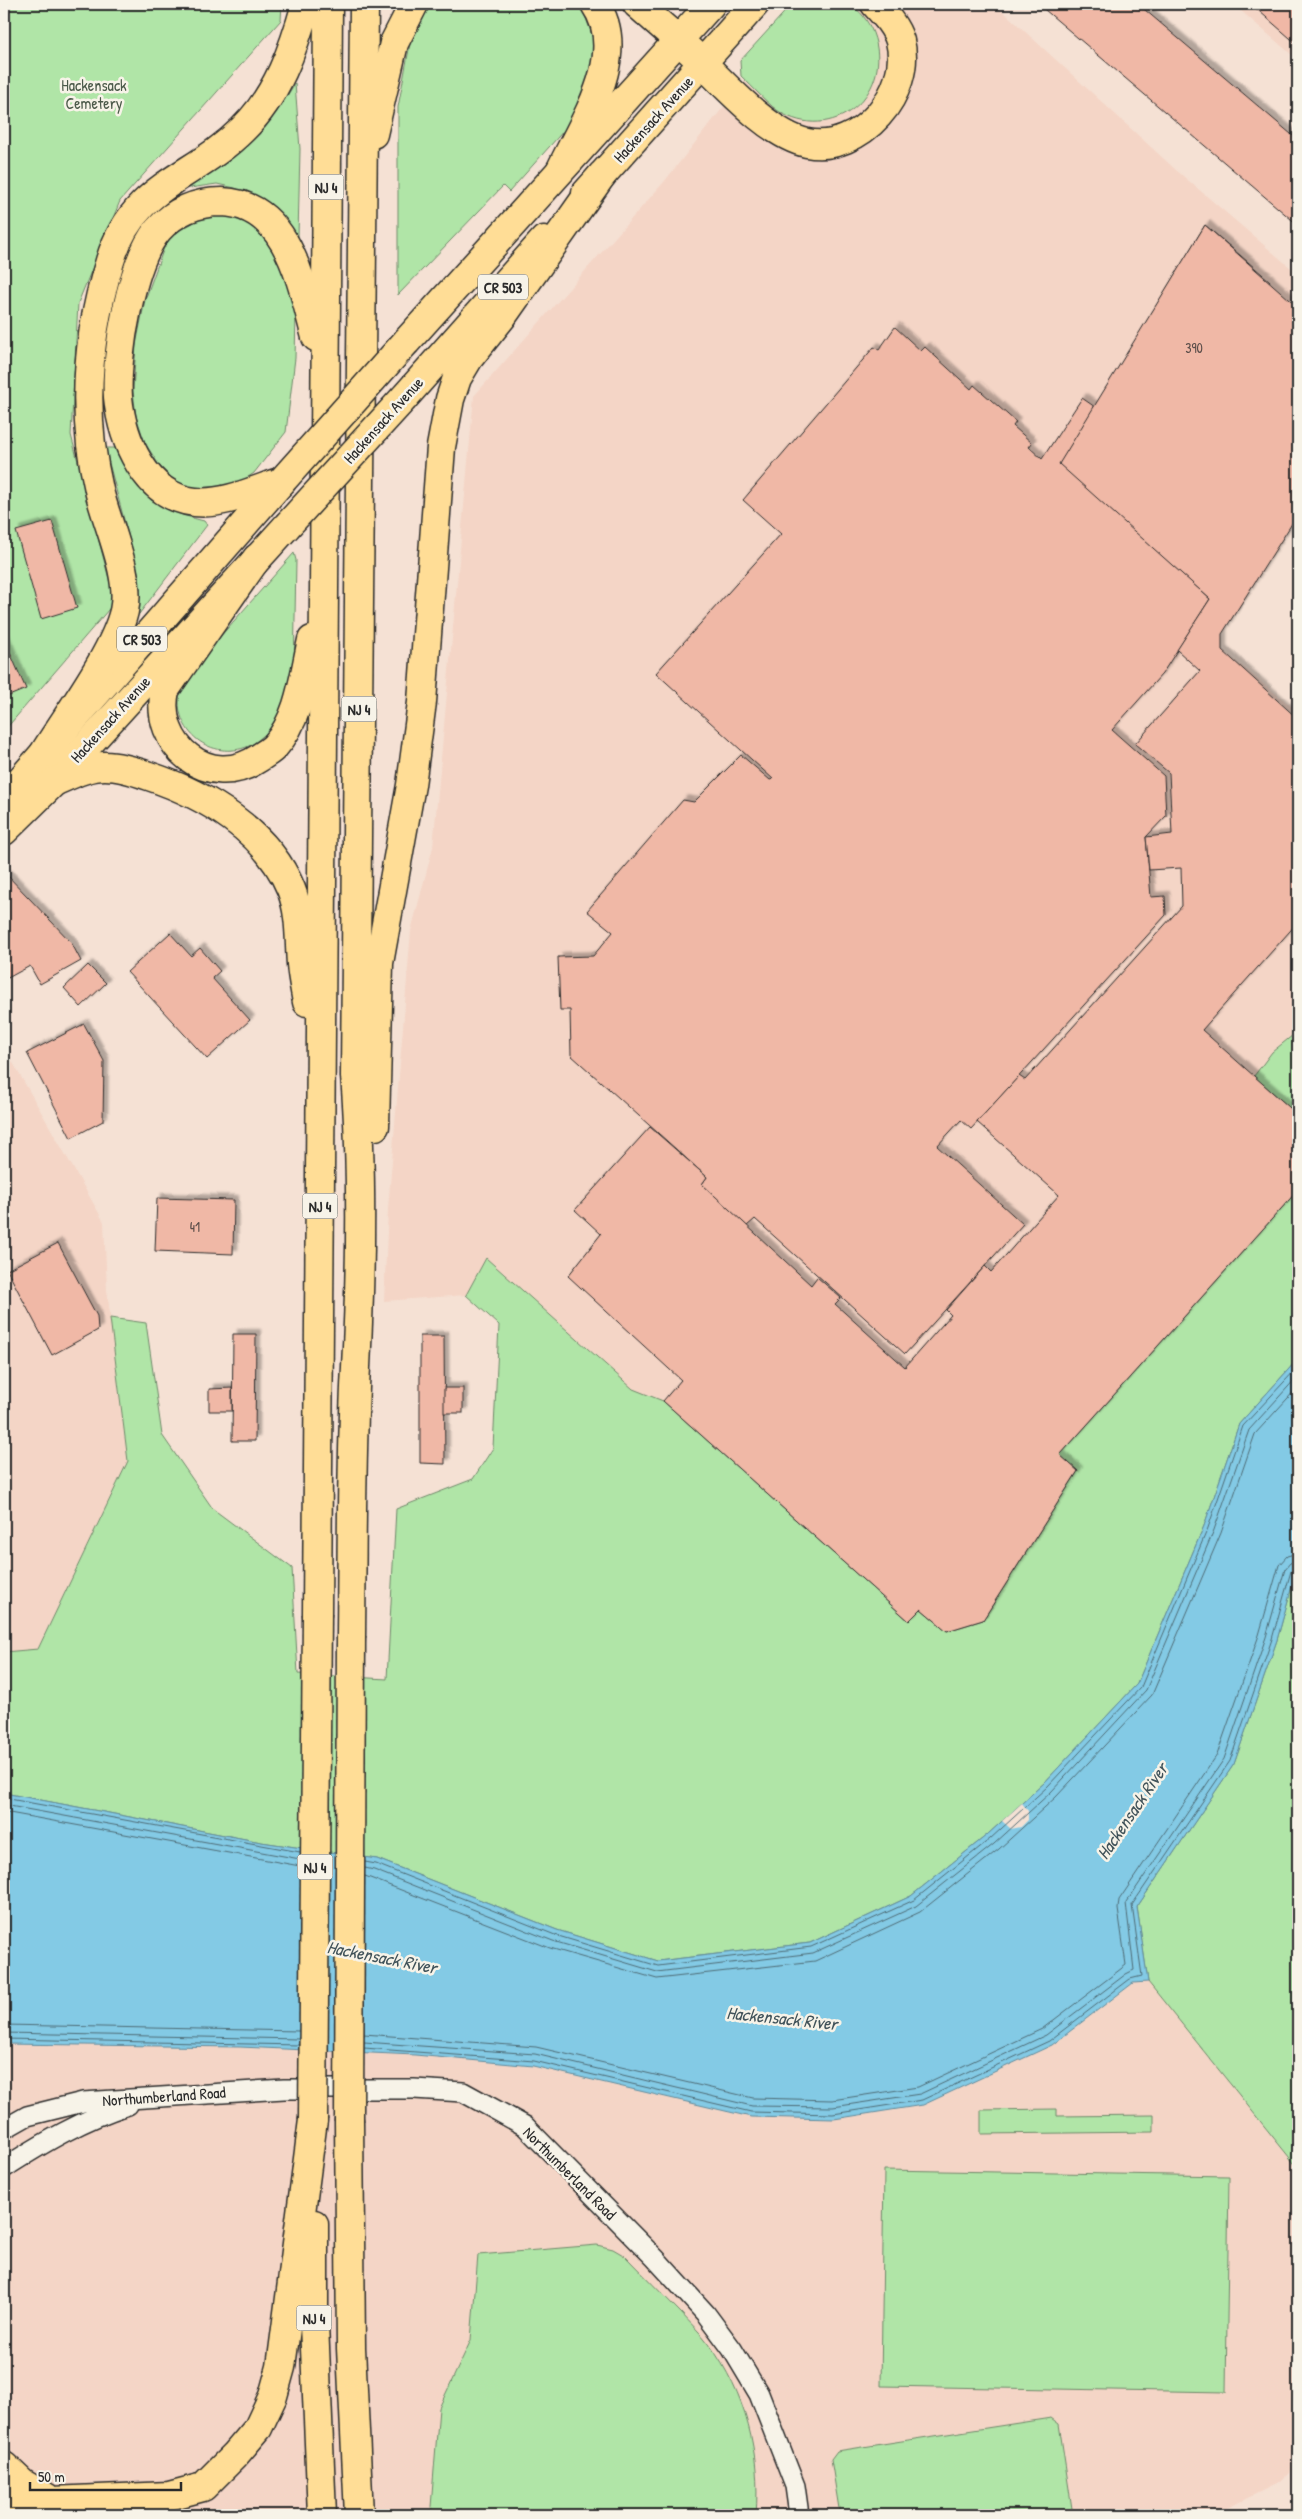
<svg xmlns="http://www.w3.org/2000/svg" width="1302" height="2519" font-family="'Patrick Hand',sans-serif">
<style>
.built{fill:#f4d5c6}
.green{fill:#b0e5a7;stroke:#6e8869}
.water{fill:#83cae5;stroke:#608a9b}
.pier{fill:#f5e1d4}
.lines{fill:none;stroke-linecap:round;stroke-linejoin:round}
.shore{stroke:#4e6b75;stroke-width:1}
.building{fill:#f0b8a6;stroke:#2b2b2b;filter:url(#shadow)}
.street-casing{stroke:#2b2b2b;stroke-width:22}
.primary-casing{stroke:#2b2b2b;stroke-width:31}
.highway-casing{stroke:#2b2b2b;stroke-width:31}
.street{stroke:#f7f3e8;stroke-width:19}
.primary{stroke:#ffdd96;stroke-width:28}
.highway{stroke:#ffdd96;stroke-width:28}
.primary-bridge-casing{stroke:#2b2b2b;stroke-width:31;stroke-linecap:butt}
.highway-bridge-casing{stroke:#2b2b2b;stroke-width:31;stroke-linecap:butt}
.primary-bridge{stroke:#ffdd96;stroke-width:28}
.highway-bridge{stroke:#ffdd96;stroke-width:28}
.labels{text-anchor:middle;dominant-baseline:central;stroke-width:5;stroke-linejoin:round;paint-order:stroke}
.number-label{font-size:14px;fill:#5c4e4a}
.shield{fill:#f7f3e8;stroke:#686764;stroke-width:1}
.shield-label{font-size:15px;font-weight:bold;fill:#2b2b2b}
.park-label{font-size:16px;fill:#4c5a4a;stroke:#f7f3e8}
.street-label{font-size:16px;fill:#2b2b2b;stroke:#f7f3e8}
.water-label{font-size:18px;font-style:italic;fill:#41535a;stroke:#f7f3e8}
</style>
<defs>
<filter id="shadow"><feDropShadow dx="4.5" dy="-4.5" stdDeviation="1" flood-color="#0004"/></filter>
</defs>
<rect width="100%" height="100%" fill="#f5e1d4"/>
<filter id="ink" filterUnits="userSpaceOnUse"><feTurbulence type="fractalNoise" baseFrequency=".02" numOctaves="2"/><feDisplacementMap in="SourceGraphic" scale="10" xChannelSelector="R" yChannelSelector="G"/><feConvolveMatrix kernelMatrix="1 2 1 2 8 2 1 2 1" color-interpolation-filters="sRGB"/></filter>
<g filter="url(#ink)">
<g class="built">
<polygon points="805,4 995,4 1176,170 1298,274 1298,514 1222,634 1222,650 1298,712 1298,1359 1239,1424 1044,1783 466,1295 384,1301 388,1209 411,931 433,847 474,396 664,182"/>
<polygon points="1233,4 1298,4 1298,60"/>
<polygon points="4,1047 104,1222 107,1290 128,1461 38,1650 4,1652"/>
<polygon points="1148,1982 1298,2168 1298,2464 1280,2482 1213,2515 4,2515 4,2044 240,2047 415,2055 533,2066 751,2117 834,2119 923,2105 1052,2045 1133,1983"/>
</g>
<g class="green">
<polygon points="4,4 282,4 281,20 120,201 78,303 71,435 115,602 4,731"/>
<polygon points="429,4 578,4 583,10 592,35 598,63 574,119 509,192 503,186 398,295 398,107 414,23"/>
<path d="M792 4C808 4 843 0 856 9 863 14 870 25 873 33 895 90 838 143 783 114 770 107 753 87 741 76L740 61Z"/>
<polygon points="295,83 300,149 298,237 295,238 274,209 259,198 235,188 217,184 183,189 259,131 279,109"/>
<polygon points="226,215 242,219 259,228 288,268 296,313 295,358 286,432 254,473 238,484 202,490 188,487 173,479 159,465 145,443 136,416 133,391 136,345 145,300 165,245 173,234 200,219"/>
<path d="M105 448H116C141 495 151 508 204 521L207 525 136 618 133 616 139 576Z"/>
<path d="M294 553 296 560 294 673 272 735 268 732C262 736 256 743 249 746 211 762 172 731 180 691 181 685 186 679 188 673Z"/>
<polygon points="1298,1031 1298,1115 1254,1076 1272,1052"/>
<polygon points="1298,1190 1298,1359 1239,1424 1204,1526 1137,1684 1044,1783 987,1835 911,1896 810,1943 658,1961 557,1930 377,1859 261,1842 4,1793 4,1652 38,1649 128,1461 110,1318 146,1323 162,1435 213,1509 292,1568 298,1674 387,1679 396,1509 473,1479 493,1448 499,1325 466,1295 486,1258 633,1389 663,1401 909,1621 921,1609 947,1631 983,1620 1078,1471 1060,1455"/>
<polygon points="1298,1564 1298,2168 1148,1982 1137,1907 1234,1764 1277,1640"/>
<polygon points="1057,2109 1057,2116 1154,2115 1154,2132 981,2134 981,2110"/>
<polygon points="884,2170 1229,2176 1226,2392 881,2386"/>
<path d="M597 2245 613 2249 625 2256C644 2275 662 2294 681 2313 690 2323 701 2333 709 2344 746 2395 761 2453 756 2515H435L431 2507 439 2408 471 2340 478 2255Z"/>
<polygon points="1051,2418 1059,2424 1073,2515 840,2515 831,2459 837,2451"/>
</g>
<polygon class="water" points="1298,1359 1298,1564 1277,1640 1234,1764 1137,1907 1148,1982 1133,1983 1052,2045 923,2105 834,2119 751,2117 533,2066 415,2055 240,2047 4,2044 4,1793 261,1842 377,1859 557,1930 658,1961 810,1943 911,1896 987,1835 1044,1783 1137,1684 1204,1526 1239,1424"/>
<polygon class="pier" points="1022,1803 1028,1811 1028,1820 1021,1827 1011,1829 1002,1821"/>
<g class="lines">
<g class="shore">
<polyline points="4,1798 300,1852"/>
<polyline points="4,1805 300,1859"/>
<polyline points="4,1812 300,1866"/>
<polyline points="365,1862 376,1864 555,1935 658,1966 811,1947 914,1900 990,1839 1047,1787 1141,1687 1208,1528 1243,1426 1298,1367"/>
<polyline points="365,1868 374,1870 553,1941 657,1972 813,1953 916,1906 994,1844 1051,1792 1146,1690 1214,1530 1249,1430 1298,1376"/>
<polyline points="365,1876 550,1948 657,1979 815,1961 920,1912 999,1849 1056,1797 1152,1695 1221,1533 1255,1434 1298,1387"/>
<polyline points="4,2025 299,2031"/>
<polyline points="4,2033 299,2039"/>
<polyline points="364,2034 536,2047 753,2098 832,2100 918,2087 1042,2029 1126,1965 1118,1909 1119,1900 1217,1755 1259,1635 1279,1565 1287,1556 1298,1553"/>
<polyline points="4,2039 299,2045"/>
<polyline points="364,2042 535,2054 752,2106 833,2107 920,2094 1046,2035 1126,1974 1134,1970 1126,1903 1224,1759 1266,1637 1285,1569 1290,1563 1298,1561"/>
<polyline points="364,2048 534,2061 751,2112 833,2114 922,2100 1049,2041 1130,1979 1142,1976 1132,1905 1230,1761 1272,1639 1291,1571 1298,1567"/>
</g>
</g>
<g class="building">
<polygon points="1038,4 1138,4 1298,140 1298,225"/>
<polygon points="1251,4 1298,4 1298,45"/>
<polygon points="1205,225 1270,281 1121,518 1210,599 1162,674 1112,730 1164,776 1166,816 1146,837 1151,897 1165,896 1166,915 971,1129 961,1120 937,1146 1023,1224 905,1354 755,1219 747,1226 722,1204 702,1184 707,1177 571,1055 570,1010 560,1010 558,957 593,956 613,932 587,911 683,800 694,802 741,755 770,780 773,779 656,673 781,534 743,500 874,347 879,350 895,327 921,351 925,347 971,389 974,385 1016,422 1013,426 1032,443 1029,447 1042,459 1082,398 1095,407"/>
<polygon points="1205,225 1298,307 1298,514 1222,634 1222,650 1298,719 1298,922 1202,1030 1298,1115 1298,1190 1060,1455 1078,1471 983,1620 947,1631 921,1609 909,1621 663,1401 681,1380 568,1276 601,1234 575,1210 650,1127 707,1177 702,1184 811,1285 817,1277 841,1298 835,1304 905,1367 951,1315 946,1310 985,1266 991,1272 1059,1195 977,1122 1019,1076 1025,1080 1182,906 1181,868 1149,870 1146,837 1172,834 1169,773 1135,744 1200,671 1177,650 1210,599 1059,464"/>
<polygon points="52,521 77,608 41,619 16,531"/>
<polygon points="4,639 26,689 4,698"/>
<polygon points="6,874 71,942 81,961 40,984 30,966 4,980 4,876"/>
<polygon points="170,933 191,956 200,948 220,971 212,978 250,1020 207,1059 127,972"/>
<polygon points="88,965 106,983 81,1007 64,988"/>
<polygon points="84,1024 104,1061 103,1121 71,1138 27,1053"/>
<polygon points="157,1198 234,1200 233,1254 155,1251"/>
<polygon points="58,1243 97,1316 98,1330 52,1355 7,1270"/>
<polygon points="233,1334 256,1334 255,1441 232,1441"/>
<polygon points="420,1336 444,1336 445,1464 420,1463"/>
<polygon points="232,1388 232,1411 209,1411 209,1389"/>
<rect x="444" y="1388" width="19" height="25"/>
</g>
<g class="lines">
<g class="street-casing">
<g id="street">
<polyline points="4,2129 27,2116 83,2102 284,2089 414,2089 463,2092 525,2126 655,2258 706,2314 732,2349 759,2394 795,2486 799,2515"/>
<path d="M4 2168C43 2143 83 2119 128 2105"/>
</g>
</g>
<g class="primary-casing">
<g id="primary">
<path d="M689 50C719 78 767 135 807 143 860 154 913 92 900 41 896 27 885 15 875 4"/>
<polyline points="586,193 755,4"/>
<polyline points="406,342 711,4"/>
<polyline points="404,398 544,240"/>
<polyline points="4,799 282,481"/>
<polyline points="4,831 54,782 287,526"/>
</g>
</g>
<g class="highway-casing">
<g id="highway">
<polyline points="637,4 678,40"/>
<polyline points="373,134 394,43 414,4"/>
<path d="M561 169C583 122 630 54 595 4"/>
<path d="M282 481C255 490 224 505 195 502 145 497 122 439 118 397 115 356 131 262 158 230 175 211 197 202 222 202 289 204 302 286 316 337"/>
<path d="M257 558 165 690C153 745 209 792 259 758 264 754 271 751 275 746 300 718 304 675 312 640"/>
<path d="M44 753C68 714 114 653 124 611 132 576 107 525 99 490 81 414 87 335 110 261 133 184 193 179 243 129 277 96 294 48 306 4"/>
<path d="M54 782C70 775 87 766 105 766 119 766 135 771 149 776 206 795 267 831 291 889 301 914 299 939 301 964 302 977 305 990 307 1002"/>
<polyline points="375,1126 379,963 411,785 422,702 441,447 450,399 457,378 469,358 502,317 602,175"/>
<polyline points="317,1614 328,4"/>
<path d="M351 1636C352 1546 351 1456 356 1367 361 1270 363 1173 355 1076L364 4"/>
<polyline points="349,2121 351,2348 359,2515"/>
<polyline points="314,2224 314,2324 322,2515"/>
<polyline points="4,2466 22,2483 51,2500"/>
<polyline points="4,2503 169,2496 203,2487 235,2455 258,2428 273,2396 281,2367 313,2120"/>
</g>
</g>
<use href="#street" class="street"/>
<use href="#primary" class="primary"/>
<use href="#highway" class="highway"/>
<g class="primary-bridge-casing">
<g id="primary-bridge">
<polyline points="282,481 406,342"/>
<polyline points="287,526 404,398"/>
</g>
</g>
<g class="highway-bridge-casing">
<g id="highway-bridge">
<polyline points="313,2120 317,1614"/>
<polyline points="349,2121 351,1636"/>
</g>
</g>
<use href="#primary-bridge" class="primary-bridge"/>
<use href="#highway-bridge" class="highway-bridge"/>
</g>
</g>
<g class="labels">
<g class="number-label">
<text x="1194" y="347">390</text>
<text x="195" y="1226">41</text>
</g>
<g class="shield">
<rect x="308.5" y="174.5" width="35" height="25" rx="4"/>
<rect x="478" y="274.5" width="50" height="25" rx="4"/>
<rect x="117" y="626.5" width="50" height="25" rx="4"/>
<rect x="341.5" y="696.5" width="35" height="25" rx="4"/>
<rect x="302.5" y="1193.5" width="35" height="25" rx="4"/>
<rect x="297.5" y="1854.5" width="35" height="25" rx="4"/>
<rect x="296.5" y="2305.5" width="35" height="25" rx="4"/>
</g>
<g class="shield-label">
<text x="326" y="187">NJ 4</text>
<text x="503" y="287">CR 503</text>
<text x="142" y="639">CR 503</text>
<text x="359" y="709">NJ 4</text>
<text x="320" y="1206">NJ 4</text>
<text x="315" y="1867">NJ 4</text>
<text x="314" y="2318">NJ 4</text>
</g>
<g class="park-label">
<text x="94" y="85">Hackensack<tspan x="94" dy="18">Cemetery</tspan></text>
</g>
<g class="street-label">
<text transform="translate(653 119) rotate(-48)">Hackensack Avenue</text>
<text transform="translate(383 420) rotate(-48)">Hackensack Avenue</text>
<text transform="translate(110 719) rotate(-48)">Hackensack Avenue</text>
<text transform="translate(164 2096) rotate(-4)">Northumberland Road</text>
<text transform="translate(570 2173) rotate(45)">Northumberland Road</text>
</g>
<g class="water-label">
<text transform="translate(1132 1811) rotate(-56)">Hackensack River</text>
<text transform="translate(382 1957) rotate(11)">Hackensack River</text>
<text transform="translate(782 2018) rotate(6)">Hackensack River</text>
</g>
</g>
<rect width="1302" height="2519" fill="none" stroke="#f7f3e8" stroke-width="20"/>
<rect x="10" y="10" width="1282" height="2499" fill="none" stroke="#2b2b2b" stroke-width="2" filter="url(#ink)"/>
<path d="M30 2482v8h151v-8" fill="none" stroke="#2b2b2b" stroke-width="2.5"/>
<text x="38" y="2482" font-size="15" fill="#2b2b2b" stroke="#f7f3e8" stroke-width="4" paint-order="stroke">50 m</text>
</svg>
